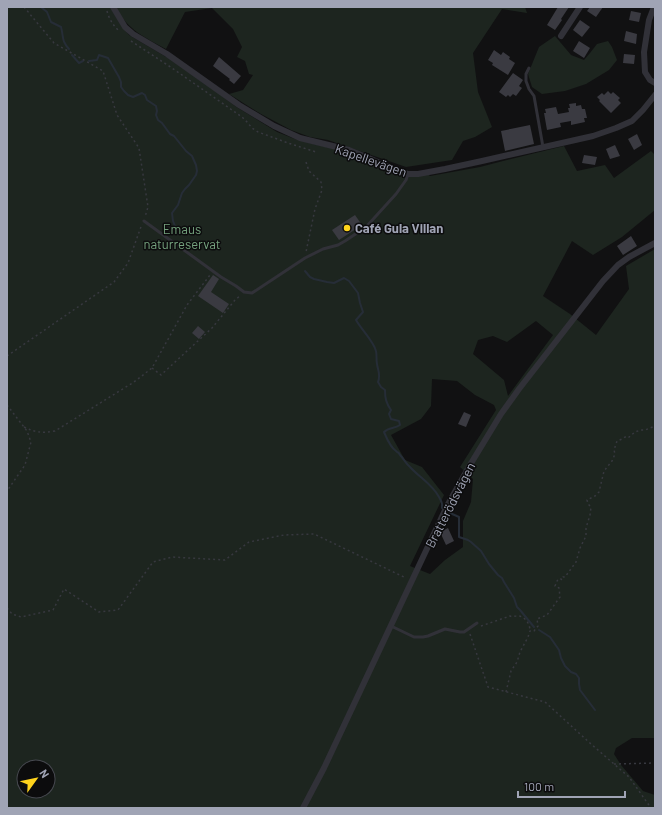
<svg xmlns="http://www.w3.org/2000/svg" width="662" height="815" font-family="Barlow,sans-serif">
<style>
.green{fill:#1d251f;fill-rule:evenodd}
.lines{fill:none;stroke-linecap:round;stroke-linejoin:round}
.stream{stroke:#262d37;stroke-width:2}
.building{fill:#3a3a41}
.path{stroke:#37383f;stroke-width:1.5;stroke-dasharray:2 3;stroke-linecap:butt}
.service{stroke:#313138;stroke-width:3}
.minor{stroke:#313138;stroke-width:6}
.poi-dot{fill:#ffd31c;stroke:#0c0c0d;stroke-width:1.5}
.labels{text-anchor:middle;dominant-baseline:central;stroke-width:3;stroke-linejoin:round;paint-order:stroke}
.street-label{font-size:13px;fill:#a0a4b5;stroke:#0c0c0d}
.poi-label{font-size:13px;font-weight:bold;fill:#a0a4b5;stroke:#0c0c0d;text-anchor:start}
.park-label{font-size:13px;fill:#75a27e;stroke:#0c0c0d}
</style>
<rect width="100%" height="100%" fill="#111112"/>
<g class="green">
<path d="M7 7H110L122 27 129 35 168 58 218 93 235 106 277 132 295 139 313 144 353 153 398 172 429 175 430 176 480 167 503 161 564 146 577 171 605 165 614 178 651 151 655 155V210L622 237 593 255 572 241 543 296 570 314 596 335 629 289 626 266 655 249V738H632L616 748 614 754 621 765 643 791 655 795V808H7ZM536 321 553 335 508 396 504 380 473 354 478 340 493 336 507 342ZM432 379 457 381 475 395 494 405 496 410 460 467 473 479 471 502 463 521V547L445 560 430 574 410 566 444 495 422 467 405 460 391 435 421 419 431 406ZM24 767H48V791H24Z"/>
<path d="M116 7H525L527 13 502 9 473 53 478 92 492 127 475 137 463 141 452 160 406 167 328 140 310 137 291 130 261 114 229 94 243 90 253 75 249 74 245 61 237 57 242 47 233 29 212 8 185 12 166 49C146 38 126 29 116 7Z"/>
<polygon points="555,36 571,55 584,60 590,53 597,44 608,41 612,47 617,60 609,70 586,84 565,91 542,94 532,87 528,74 539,47"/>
</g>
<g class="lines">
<g class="stream">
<path d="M41 7 47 12 51 22 61 27C64 38 61 40 69 49"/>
<polyline points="72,55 79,63 83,61"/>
<polyline points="89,61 97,60 99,55 108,58 119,77 121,82 121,87 124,91 128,95 133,97 142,93 145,95 147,100 156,106 157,111 156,115 158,120 162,123 170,134 174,136 186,151 192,156 196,165 197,171 196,175 189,185 185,189 182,193 178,205 172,213 173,221 178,234"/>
<path d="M305 271 310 277 314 279 327 282 334 283 344 278 349 281 358 293 360 303 363 312 356 320C361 329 374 342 376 351 377 355 376 359 377 364 378 371 381 375 378 382L381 387 385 390C385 398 386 403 391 410L389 414 391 419 399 421 400 425C394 429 389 427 384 432 387 439 390 447 396 451 400 455 397 450 400 455 404 459 406 464 410 467 420 478 432 484 439 497 441 501 443 502 442 508"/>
<polyline points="450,513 459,517 459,537 468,540 471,542 481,551 489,564 498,575 502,578 504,582 514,598 517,607 520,610 534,627"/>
<polyline points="539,630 550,637 559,650 561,658 565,666 571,672 576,674 579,678 579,684 580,690 595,710"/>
</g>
</g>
<g class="building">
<polygon points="558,7 569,7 561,19 562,20 555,30 547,25"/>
<polygon points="590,7 603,7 596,17 587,11"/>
<polygon points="631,11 641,13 639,22 629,20"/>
<polygon points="580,20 590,27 582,37 573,30"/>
<polygon points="626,31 637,34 636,44 624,41"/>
<polygon points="579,41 590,48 584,58 573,51"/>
<polygon points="494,50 501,55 503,52 510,57 509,59 515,63 508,75 492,65 493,63 488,60"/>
<polygon points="624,54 635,55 634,64 623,63"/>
<polygon points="219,57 241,76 234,84 229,80 230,79 213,66"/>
<polygon points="513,73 523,80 519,86 522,88 516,96 513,94 510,97 508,95 506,97 499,92"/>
<polygon points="608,91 611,94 613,92 620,98 618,100 621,103 611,113 599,101 600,100 597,97 602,93 604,95"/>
<polygon points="576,103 576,106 581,105 582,109 585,109 587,118 584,118 585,122 571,125 571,121 560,123 561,127 547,130 544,113 546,113 545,109 556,107 558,114 569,112 568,108 570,108 569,104"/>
<polygon points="530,125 534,144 505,151 501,131"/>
<polygon points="637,134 642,145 634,150 628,139"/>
<polygon points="615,145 620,156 610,159 606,149"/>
<polygon points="584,155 597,157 595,165 582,163"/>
<polygon points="355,215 362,225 339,240 332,230"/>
<polygon points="631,236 637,246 623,255 617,246"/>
<polygon points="213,275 219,279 211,292 229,304 223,313 198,296"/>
<polygon points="198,326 205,332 199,339 192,333"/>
<polygon points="464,412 471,415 466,427 458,424"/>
<polygon points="448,528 454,541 446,545 440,532"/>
</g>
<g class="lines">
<g class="path">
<polyline points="24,7 54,43 103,71 117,115 139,148 148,207 145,217"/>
<path d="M107 11C109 19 113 25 119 31"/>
<polyline points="131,41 172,68 242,117 247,122 252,128 258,132 288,143 316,152"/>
<polyline points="306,162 309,171 321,182 322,190 315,209 306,252"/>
<polyline points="7,356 114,282 128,263 142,224"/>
<polyline points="152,368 161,375 212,328 235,300 241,295"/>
<polyline points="7,405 27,431 31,442 25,465 7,491"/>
<path d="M24 427C36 433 42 433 55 431L134 382 152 368 187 305 210 275"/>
<polyline points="7,608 12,614 21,617 53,610 64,589 99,612 118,610 153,562 172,557 225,560 249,542 284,535 314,534 406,578"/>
<path d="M481 626 510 616C512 617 514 616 516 616 524 615 530 623 530 631"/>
<polyline points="470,634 488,687 545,702 591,744 629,777 651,808"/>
<polyline points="506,692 511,671 517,662 520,652 528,637 530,631 534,631 538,626 537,619 547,615 560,597 559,588 555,586 558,579 561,579 562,580 563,577 565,577 576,562 580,548 586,536 586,528 590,515 591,507 588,504 587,500 595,496 599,492 604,471 612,461 615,454 614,450 617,441 622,439 625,437 628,438 635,432 641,430 645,430 655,426"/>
<polyline points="614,764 655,763"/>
</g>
<g class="service">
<polyline points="529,68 526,74 526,81 529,89 534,96 543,147"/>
<polyline points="144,221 221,277 236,286 244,292 252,293 305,258 323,249 338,245 345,241 366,227 396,194 406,180 408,174"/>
<polyline points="391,626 414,637 423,637 428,636 445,629 460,632 464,632 477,623"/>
</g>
<g class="minor">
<polyline points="113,7 125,27 133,34 167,54 239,105 274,126 300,138 349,150 364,156 389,167 408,174 418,174 445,169 482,161 593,136 616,128 632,121 643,110 655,95"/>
<polyline points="654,7 649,20 644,52 645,72 650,80 655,83"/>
<polyline points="561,36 580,7"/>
<polyline points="303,808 324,768 447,506 470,465 501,414 519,389 603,281 618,265 629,257 655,243"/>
</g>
</g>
<circle class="poi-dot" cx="347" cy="228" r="4"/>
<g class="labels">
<g class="street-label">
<text transform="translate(371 160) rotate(19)">Kapellevägen</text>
<text transform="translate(450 505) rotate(-63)">Bratterödsvägen</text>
</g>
<g class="poi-label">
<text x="355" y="228">Café Gula Villan</text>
</g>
<g class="park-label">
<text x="182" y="229">Emaus<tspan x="182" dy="15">naturreservat</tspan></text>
</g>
</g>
<rect width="662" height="815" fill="none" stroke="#a0a4b5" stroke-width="16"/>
<g transform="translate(36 779) rotate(57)"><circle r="19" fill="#0c0c0d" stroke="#474950"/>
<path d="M0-3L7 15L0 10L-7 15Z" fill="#ffd31c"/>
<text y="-6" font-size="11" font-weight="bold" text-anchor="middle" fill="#a0a4b5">N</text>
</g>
<path d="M518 791v6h107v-6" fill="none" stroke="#a0a4b5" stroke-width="2"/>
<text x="524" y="791" font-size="12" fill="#a0a4b5" stroke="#0c0c0d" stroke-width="3" paint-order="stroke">100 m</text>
</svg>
